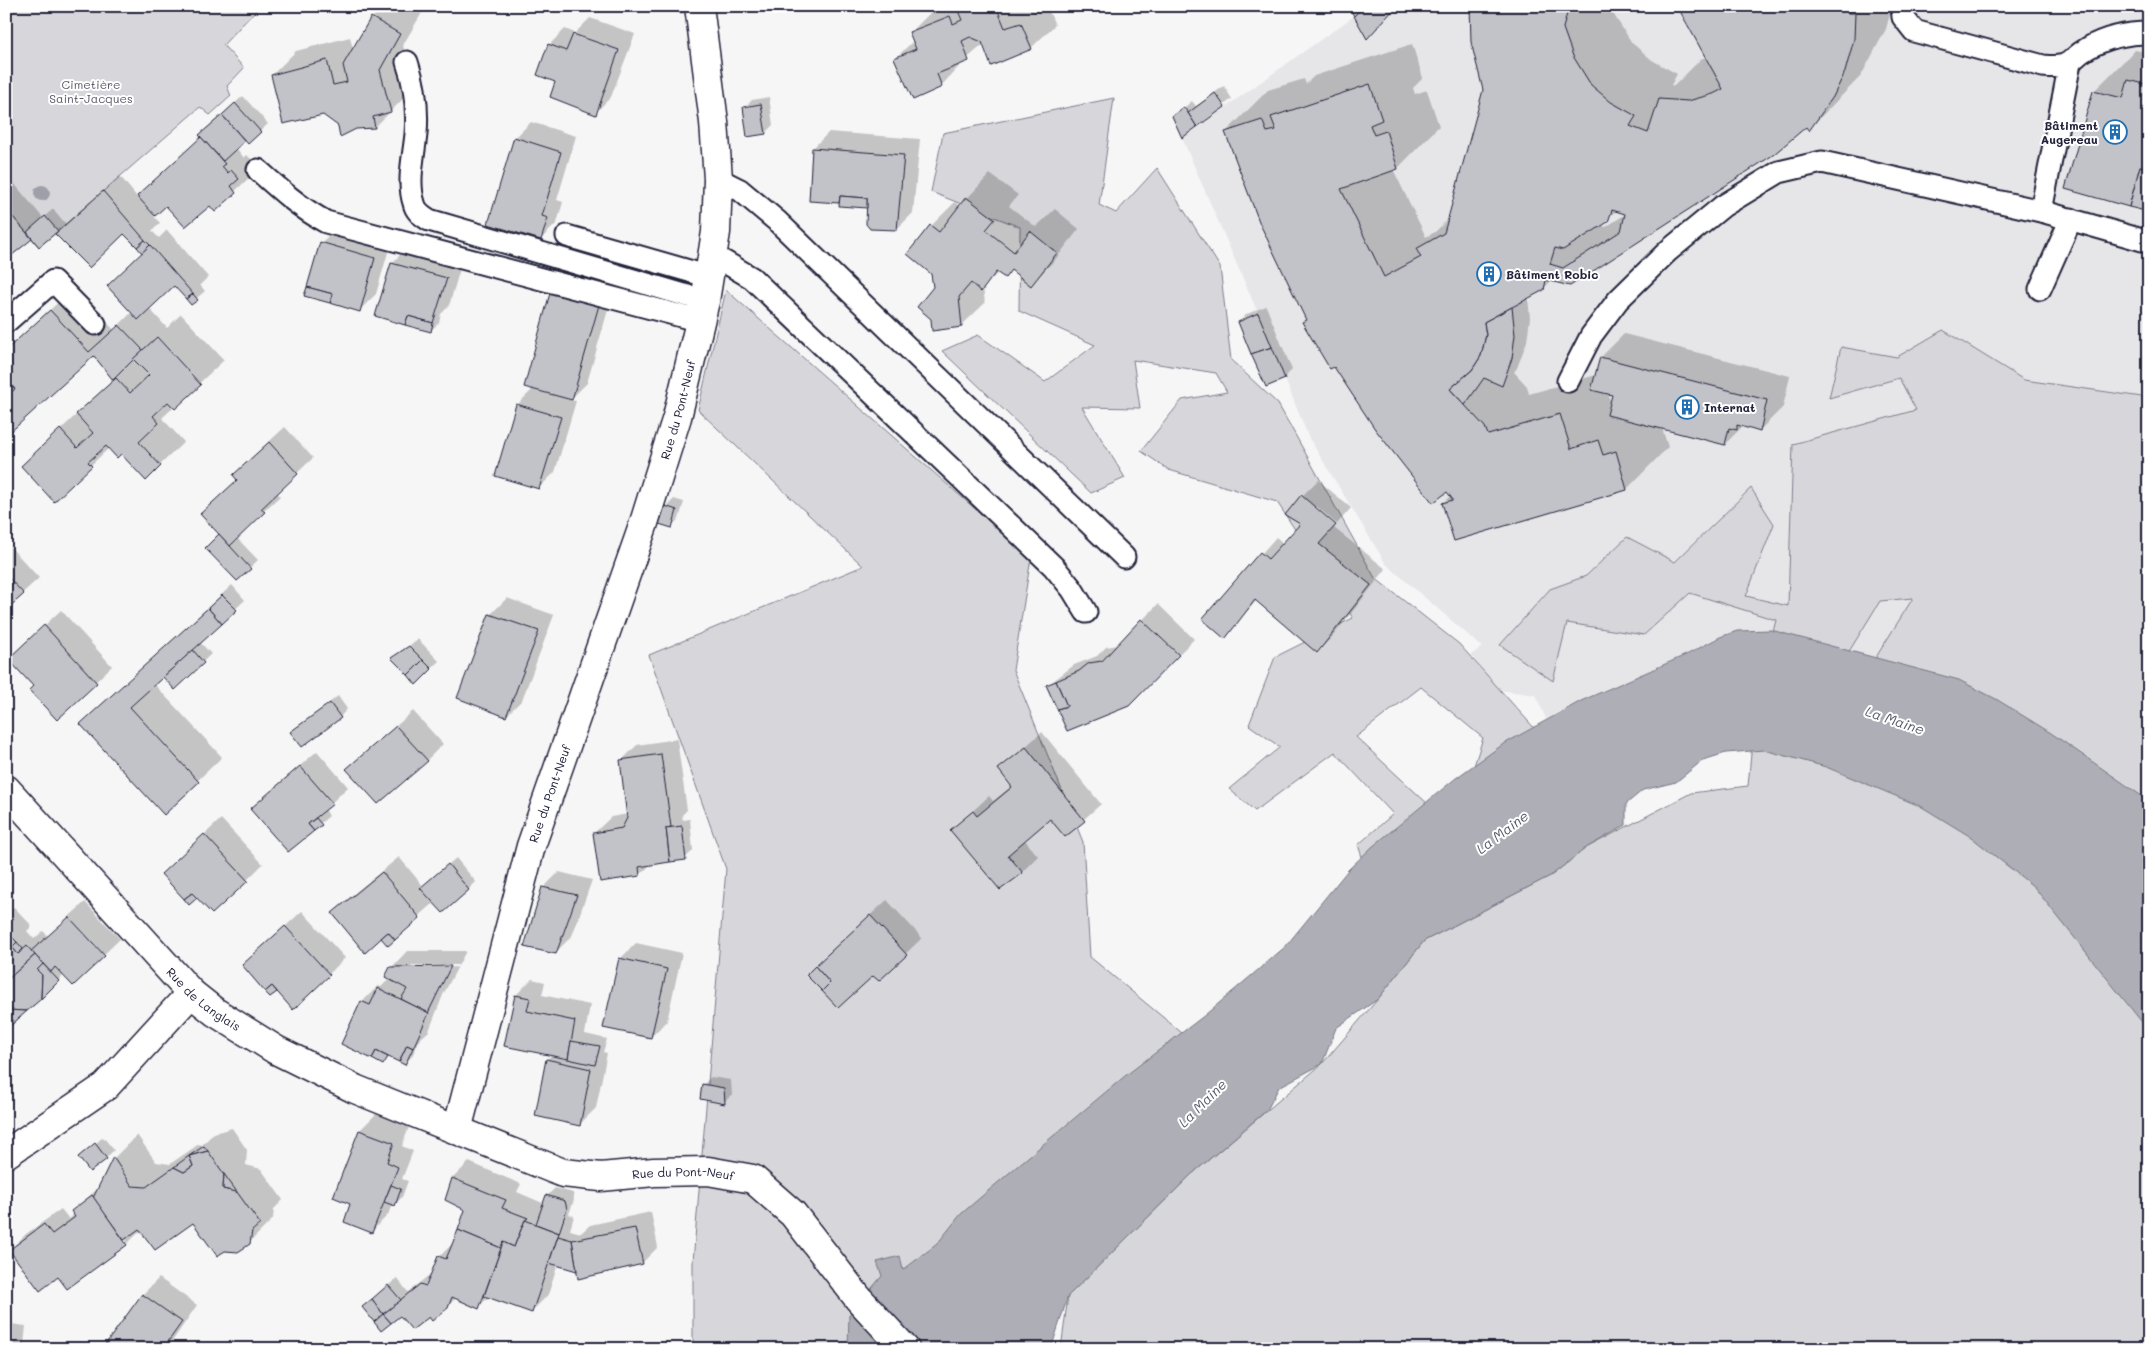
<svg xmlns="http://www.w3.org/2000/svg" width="2155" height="1355" font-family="Mali,sans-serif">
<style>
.built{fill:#e6e6e9}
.green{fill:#d7d7db;stroke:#7c7c8b}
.water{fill:#aeaeb7;stroke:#767685}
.shadow{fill:#0003;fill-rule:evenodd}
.building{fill:#c2c2c9;stroke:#22223b;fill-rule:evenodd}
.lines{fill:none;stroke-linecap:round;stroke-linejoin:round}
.service-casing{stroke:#22223b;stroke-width:25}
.minor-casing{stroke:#22223b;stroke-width:31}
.service{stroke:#fff;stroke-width:21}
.minor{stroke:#fff;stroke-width:28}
.tree{fill:#9f9faa}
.labels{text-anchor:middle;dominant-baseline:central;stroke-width:4;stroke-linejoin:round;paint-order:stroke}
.park-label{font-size:12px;fill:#58586b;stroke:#fff}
.poi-label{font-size:12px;font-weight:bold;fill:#22223b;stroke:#fff;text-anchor:start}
.street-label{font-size:12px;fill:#22223b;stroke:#fff}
.water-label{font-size:14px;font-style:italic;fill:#5a5a6d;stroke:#fff}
</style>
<rect width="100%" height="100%" fill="#f6f6f7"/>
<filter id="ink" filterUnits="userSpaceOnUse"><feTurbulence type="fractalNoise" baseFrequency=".02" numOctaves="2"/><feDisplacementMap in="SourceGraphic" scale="10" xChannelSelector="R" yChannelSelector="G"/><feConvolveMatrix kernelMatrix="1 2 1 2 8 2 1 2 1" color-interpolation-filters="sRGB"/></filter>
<g filter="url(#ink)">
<polygon class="built" points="1397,6 2149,6 2149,801 1720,637 1688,654 1581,701 1546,719 1536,695 1498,690 1471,655 1482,647 1386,564 1309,438 1258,313 1182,138 1354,16 1367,39"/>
<g class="green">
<polygon points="6,6 260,6 223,45 244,68 227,86 231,96 210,115 200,107 39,247 6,209"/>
<polygon points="1114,98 1099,205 1116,213 1157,168 1220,267 1231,360 1278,404 1375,578 1459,644 1544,739 1464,797 1483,738 1421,687 1356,737 1458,832 1375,895 1358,845 1393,814 1335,752 1255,811 1229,789 1280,747 1249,725 1275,657 1353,618 1277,502 1169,470 1141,451 1182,400 1227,392 1216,373 1133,360 1140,408 1082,407 1125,478 1091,493 942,351 978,335 1045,382 1095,345 1019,311 1020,227 931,192 943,133"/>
<polygon points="726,290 1031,558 1013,670 1083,842 1090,957 1205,1052 894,1349 693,1349 693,1262 726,869 649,655 863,566 698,410"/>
<polygon points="1943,330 2024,380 2149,398 2149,1349 1061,1349 1068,1296 1192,1174 1322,1064 1378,999 1424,941 1552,875 1586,848 1691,793 1748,786 1755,712 1833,726 1913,598 1880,601 1837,671 1770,644 1776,620 1690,593 1644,635 1567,623 1553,681 1500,645 1550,589 1586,576 1627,537 1675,562 1751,488 1774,524 1746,596 1788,606 1793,444 1916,410 1899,378 1829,398 1841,347 1897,357"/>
</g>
<polygon class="water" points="1771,630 1959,680 1996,699 2051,733 2149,801 2149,1031 2034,887 1971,837 1922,807 1826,767 1764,750 1726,753 1703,760 1676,782 1643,790 1626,804 1626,825 1586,848 1552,875 1424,941 1378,999 1336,1028 1322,1064 1279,1087 1267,1110 1192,1174 1068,1296 1051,1349 848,1349 849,1315 882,1276 877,1262 900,1256 903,1270 937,1244 961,1214 1022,1162 1125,1076 1205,1015 1285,947 1348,870 1372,847 1456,778 1502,745 1581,701 1688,654 1720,637 1737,631"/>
<g class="shadow">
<polygon points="384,6 416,6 423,11 403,45 414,88 375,127 339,125 272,75 296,51 350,37 353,49 372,18"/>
<polygon points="941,6 1047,6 1055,25 1031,48 984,44 964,61 941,86 896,58 914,40 911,32 934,9"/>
<path d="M1473 6H1611L1614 15 1632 43 1652 60 1677 74 1671 85 1674 86 1702 58H1708L1683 6H1892L1886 29 1861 76 1809 129 1806 125 1552 280 1543 289 1528 297 1530 318 1527 341 1517 368 1514 372 1527 386 1529 394 1596 375 1601 357 1624 334 1790 376 1783 407 1760 430 1743 426 1725 444 1662 428 1668 447 1627 489 1443 503 1451 495 1304 322 1307 319 1226 132 1268 90 1304 79 1306 84 1314 76 1412 44 1423 78 1413 88 1415 94 1427 90 1439 126 1398 168 1393 169 1426 237 1435 232 1450 217 1484 90ZM1617 210 1627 213 1606 227 1600 225ZM1608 393 1614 394 1611 404Z"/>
<polygon points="590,18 635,34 611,97 595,113 557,81 549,45 565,29 575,33"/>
<polygon points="2135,50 2149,53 2149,205 2145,209 2094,91"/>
<polygon points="1224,86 1232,99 1183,136 1174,116 1192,101 1196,106"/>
<polygon points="243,96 268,124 248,142 246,139 238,145 240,147 237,149 244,158 247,155 254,162 247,170 251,176 215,210 210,204 166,204 153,215 160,223 152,231 159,238 167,230 208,277 200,285 205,291 191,303 174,284 149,308 167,328 181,314 224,360 162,418 184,442 160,465 109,448 54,500 22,466 114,379 94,355 6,434 6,350 75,287 114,330 132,312 144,252 124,233 89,266 55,232 32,237 6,259 6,178 8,176 43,218 53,209 66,224 120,176 137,197 202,137 208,127"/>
<polygon points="769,97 773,125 765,133 744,108 752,100"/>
<polygon points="531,122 576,136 557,200 563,202 557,223 541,239 515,138"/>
<polygon points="829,132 920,139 913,213 897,229 868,206 841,199 839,201 813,148"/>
<polygon points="990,174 1018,195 1009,206 1036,227 1055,209 1079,229 1054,261 1031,284 1012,269 999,272 983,287 985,303 961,326 934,288 932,273 908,254 931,226 955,202 960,206"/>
<polygon points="337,227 391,242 376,294 360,310 321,243"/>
<polygon points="408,247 462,262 449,306 441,314 439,323 431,330 392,263"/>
<polygon points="567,278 614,289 587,383 570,400 576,401 555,472 539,488 517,405 534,388 551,294"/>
<polygon points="1266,306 1292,370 1284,378 1239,322 1247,314"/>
<polygon points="285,427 313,458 277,492 280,496 236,537 258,560 237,580 220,534 238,479 250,459"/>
<polygon points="1318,480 1351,508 1337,524 1316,506 1314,508 1336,526 1334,528 1386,569 1333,636 1317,652 1257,600 1224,637 1204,619 1276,537 1284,544 1301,524 1302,496"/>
<polygon points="674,499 684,502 679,519 671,526 666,507"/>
<polygon points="6,542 39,578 6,608"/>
<polygon points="232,585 245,600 200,642 211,654 175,688 169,672 154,684 222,757 164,813 82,724"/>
<polygon points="507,598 554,615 522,700 506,716 459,698 491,614"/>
<polygon points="1158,604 1194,639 1129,705 1048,685 1074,665 1097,656 1106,647 1118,645"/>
<polygon points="61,610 112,666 57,719 35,687 26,643"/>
<polygon points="418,639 439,661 416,683 393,658"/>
<polygon points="338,696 347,709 340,717 291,732"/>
<polygon points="413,711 443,744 427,760 348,769"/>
<polygon points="1042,732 1101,804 1065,836 1050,818 1024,839 1038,856 1022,872 952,830 989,796 993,801 1013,785 1000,769"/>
<polygon points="677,739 687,810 682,815 683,820 690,819 693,851 685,858 651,864 640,875 594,833 611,817 628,814 621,761 637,745"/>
<polygon points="317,751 348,787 325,809 329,816 288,851 251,809"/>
<polygon points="221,819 263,864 247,880 197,896 179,858"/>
<polygon points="399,857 423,886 456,858 476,882 468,890 435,902 388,944 382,937 334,913 350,897"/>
<polygon points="559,872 592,880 572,936 556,952 543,888"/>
<polygon points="887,900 922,938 879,979 832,950"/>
<polygon points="85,902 120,939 73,984 64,975 8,1027 6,914 14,907 32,926 27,931 34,939 43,931 48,936"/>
<polygon points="302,911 345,958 329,974 277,990 270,995 260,950"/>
<polygon points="636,943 682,953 667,1021 651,1037 620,959"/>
<path d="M407 951H466L443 995 429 1031 420 1039 412 1056 405 1064 390 1056 383 1063 343 1044 362 1002 378 986 381 987 390 978 391 968ZM411 965H458V967L413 968Z"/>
<polygon points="532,979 545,982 542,995 590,1005 585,1034 607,1039 603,1052 607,1053 596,1108 580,1124 547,1059 552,1055 516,995"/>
<polygon points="711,1077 731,1080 732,1095 724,1102 703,1085"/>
<polygon points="376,1114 409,1127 402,1146 413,1151 402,1179 408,1181 402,1197 395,1205 392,1204 388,1215 372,1231 351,1204 335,1197 360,1130"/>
<polygon points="232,1128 247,1150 246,1165 261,1169 283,1200 274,1209 273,1219 249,1243 193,1222 141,1230 128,1243 120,1233 118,1234 125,1243 127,1243 67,1287 59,1275 10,1250 26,1234 61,1209 69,1219 75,1214 72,1211 101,1186 114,1158 137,1135 156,1162 170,1164 199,1144 202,1145 214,1133"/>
<polygon points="103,1137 114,1150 106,1158 80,1157"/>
<polygon points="469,1162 521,1184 517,1192 545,1204 547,1196 555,1188 573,1193 574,1200 569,1214 574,1216 570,1230 581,1233 590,1225 651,1212 658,1247 642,1263 578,1270 558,1264 548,1295 532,1311 489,1297 478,1307 456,1298 447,1307 429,1315 401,1314 372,1300 397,1278 408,1292 434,1271 439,1257 454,1242 467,1209 446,1200 453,1178"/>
<polygon points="159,1278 197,1305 167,1349 104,1349 143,1294"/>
<polygon points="6,1319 11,1324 26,1326 24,1345 20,1349 6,1349"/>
</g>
<g class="building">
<polygon points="677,6 686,6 687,11 679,13"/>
<polygon points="956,6 996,6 1005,28 1021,23 1032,49 991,66 982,42 970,37 962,41 969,61 937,74 942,87 913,100 894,58 916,49 909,32 950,16 953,24 962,20"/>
<polygon points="1352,6 1364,6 1354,16 1350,9"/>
<polygon points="1364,6 1393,6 1395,8 1367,39 1354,16"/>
<path d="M1470 6H1569L1563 28 1573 56 1591 85 1611 102 1636 116 1630 126 1648 133 1659 99 1688 101 1713 94 1723 89 1681 13 1682 6H1847L1848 13H1855L1854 39 1845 72 1833 97 1809 131 1806 127 1773 155 1570 286 1546 280 1544 290 1484 322 1486 335 1481 356 1472 370 1450 389 1485 427 1488 435 1560 414 1571 449 1598 440 1603 455 1616 451 1627 490 1454 541 1442 503 1453 500 1447 492 1433 503 1375 429 1334 367 1330 369 1315 344 1302 322 1306 320 1260 224 1225 132 1262 120 1267 132 1276 130 1271 117 1370 84 1382 120 1370 125 1374 135 1386 131 1398 169 1341 189 1384 277 1421 257 1416 249 1444 233 1483 90 1471 42ZM1612 210 1625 214 1621 231 1563 268 1550 264 1555 248 1563 250 1608 222Z"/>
<polygon points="371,17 400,34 380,70 391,112 373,117 375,128 356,129 340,137 338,126 323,115 283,124 271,75 327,60 333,85 347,82 343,65"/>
<polygon points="573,34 619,50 596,115 550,97 555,82 537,75 548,44 566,51"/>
<polygon points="2128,80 2149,85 2149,168 2140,166 2129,207 2065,189 2093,91 2123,98"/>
<polygon points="1215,93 1225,107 1197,127 1188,113"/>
<polygon points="235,103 261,132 248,144 222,115"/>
<polygon points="761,104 766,134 747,137 743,107"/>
<polygon points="1184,107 1197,127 1182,138 1172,116"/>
<polygon points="222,115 245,141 223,161 199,135"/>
<polygon points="201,137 225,164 222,166 228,173 231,170 239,179 231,186 236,193 215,212 210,206 185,227 166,206 155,216 137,196"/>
<polygon points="514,137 561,152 542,216 548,218 541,240 488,224"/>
<polygon points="812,148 904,155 897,230 870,229 866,224 867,198 840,196 839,203 809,201"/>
<polygon points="2140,166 2149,168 2149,199 2145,211 2129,207"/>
<polygon points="103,191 145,240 137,247 124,234 89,268 55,234"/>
<polygon points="840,196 867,198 867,208 839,206"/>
<polygon points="966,197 995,219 986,230 1014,252 1030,231 1057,253 1031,286 1011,270 1005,278 996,272 981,292 971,283 959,297 962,327 932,331 931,319 917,307 933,287 931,274 907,254 930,225 939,232"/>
<polygon points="6,209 32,239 6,260"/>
<polygon points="45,216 58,231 39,247 27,232"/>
<polygon points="145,240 150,245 142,253 137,247"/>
<polygon points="320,242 375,258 360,312 330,303 333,294 307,287"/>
<polygon points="150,245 193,294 186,299 174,286 138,320 107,286"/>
<polygon points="391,263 447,278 433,323 408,316 405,325 375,316"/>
<polygon points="307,287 333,294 330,303 304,296"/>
<polygon points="550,293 599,305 572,400 524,387"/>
<polygon points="193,294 198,300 191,305 186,299"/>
<polygon points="1512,307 1515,335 1512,358 1502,386 1484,378 1465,405 1450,389 1472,370 1481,356 1486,335 1484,322"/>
<polygon points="50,310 89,352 119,325 143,350 113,380 94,356 6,436 6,397 15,389 6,379 6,350"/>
<polygon points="1258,313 1272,347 1251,354 1238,322"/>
<polygon points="408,316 433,323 431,332 405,325"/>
<polygon points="157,337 201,385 175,409 168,402 153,416 159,423 139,442 161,466 146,481 121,454 117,458 106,446 88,462 92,466 54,502 21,466 60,429 77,448 93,433 76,414 116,378 130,393 149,375 133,359"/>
<polygon points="1272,347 1285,379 1266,387 1251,354"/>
<polygon points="1600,357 1767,400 1760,432 1737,425 1737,430 1729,428 1725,445 1607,415 1612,395 1591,390"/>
<polygon points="516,404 561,417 539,489 495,476"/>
<polygon points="269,442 298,474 261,509 265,512 230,546 200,514 237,480 233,475"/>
<polygon points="1301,495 1336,525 1319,544 1371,585 1317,653 1255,600 1225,639 1202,619 1260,552 1268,559 1300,524 1285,515"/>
<polygon points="665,506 677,510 672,528 659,524"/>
<polygon points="219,534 251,569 237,581 205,548"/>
<polygon points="6,575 24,594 6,610"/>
<polygon points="222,595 237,610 222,624 208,608"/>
<polygon points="208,608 222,624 130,707 199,782 164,815 80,724"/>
<polygon points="489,614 539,631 506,717 457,698"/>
<polygon points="1141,619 1179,655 1129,706 1067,731 1057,709 1067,706 1056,681 1079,671 1089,663 1102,661"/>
<polygon points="44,625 97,683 57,720 29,690 33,686 8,659"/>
<polygon points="409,646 423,660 408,675 391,658"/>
<polygon points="193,650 204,663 175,690 163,677"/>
<polygon points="423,660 432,669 416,685 408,675"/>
<polygon points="1056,681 1067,706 1057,709 1046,685"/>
<polygon points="330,703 341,718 302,747 290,732"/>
<polygon points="396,726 428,761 378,804 346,769"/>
<polygon points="1026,747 1085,821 1065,837 1050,819 1008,855 1023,873 1000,890 950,830 973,811 977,816 1012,787 998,769"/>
<polygon points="661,754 671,827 666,828 670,862 639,867 640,876 600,882 593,833 622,828 627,818 620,760"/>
<polygon points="300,766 333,804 308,824 314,831 288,852 250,809"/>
<polygon points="316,818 322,825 314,831 308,824"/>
<polygon points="682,826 686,860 670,862 666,828"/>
<polygon points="204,834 248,881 212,914 192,893 184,899 161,874"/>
<polygon points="448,864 469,890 443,913 420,888"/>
<polygon points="382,872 420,918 395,940 388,932 365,953 332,913"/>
<polygon points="542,887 577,895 556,954 524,947"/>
<polygon points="192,893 197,898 189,905 184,899"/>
<polygon points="870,915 907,955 879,981 873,976 838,1008 822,991 830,983 815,966"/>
<polygon points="69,917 105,956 73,986 55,967 51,972 31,951"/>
<polygon points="285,926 330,975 293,1010 272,986 265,992 242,965"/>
<polygon points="6,931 17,942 12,947 18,954 27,946 35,955 6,981"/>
<polygon points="388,932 395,940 388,946 381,938"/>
<polygon points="17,942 23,949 18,954 12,947"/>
<polygon points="35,955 43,964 37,970 42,975 41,999 27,1011 6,1010 6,981"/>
<polygon points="619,958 667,969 651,1038 603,1028"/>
<polygon points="43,964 59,981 41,999 42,975 37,970"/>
<polygon points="451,966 428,1013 401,999 407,989 385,977 390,967"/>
<polygon points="815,966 830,983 822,991 806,975"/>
<polygon points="272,986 277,992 270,997 265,992"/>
<polygon points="378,988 429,1013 413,1048 407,1045 399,1062 376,1051 372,1059 341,1044 361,1001 370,1005"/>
<polygon points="515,995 530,998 527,1011 575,1021 568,1059 504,1046"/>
<polygon points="6,1010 27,1011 8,1028"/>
<polygon points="571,1041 600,1046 595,1065 568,1059"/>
<polygon points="407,1045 413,1048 405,1065 399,1062"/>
<polygon points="376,1051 388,1057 383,1065 372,1059"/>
<polygon points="546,1059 591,1069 580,1126 535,1116"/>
<polygon points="702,1084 724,1088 725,1104 700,1099"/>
<polygon points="359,1130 394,1143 387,1162 398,1167 372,1233 344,1222 350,1204 333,1197"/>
<polygon points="95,1143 107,1159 90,1172 78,1157"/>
<polygon points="204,1146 208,1151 189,1156"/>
<polygon points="208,1151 224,1174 223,1189 237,1192 260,1224 252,1231 250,1244 238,1252 225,1251 217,1256 193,1223 155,1250 139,1229 124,1240 93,1198 113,1157 132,1186 146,1187 174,1167 184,1172 193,1166 189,1156"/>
<polygon points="189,1156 193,1166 184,1172 174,1167"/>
<polygon points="224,1174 237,1192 223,1189"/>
<polygon points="452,1178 506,1200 502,1208 528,1218 525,1220 514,1247 503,1242 501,1248 458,1230 465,1210 445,1200"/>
<polygon points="391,1185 401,1189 395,1206 384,1202"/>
<polygon points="92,1195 127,1245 67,1289 58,1277 40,1291 9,1250 44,1224 52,1234 75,1217 71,1211"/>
<polygon points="546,1195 565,1201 567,1209 559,1233 536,1224"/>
<polygon points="525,1220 559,1233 532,1313 484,1296 503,1242 514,1247"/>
<polygon points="635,1228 643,1264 578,1279 572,1240"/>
<polygon points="458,1230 501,1248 479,1309 452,1297 448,1308 432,1321 429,1317 412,1330 400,1316 391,1323 383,1314 420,1284 426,1286 438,1256 446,1259"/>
<polygon points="558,1236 572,1240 577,1271 549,1263"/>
<polygon points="388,1285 401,1300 383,1314 372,1299"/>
<polygon points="142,1294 182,1322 163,1349 102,1349"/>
<polygon points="372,1299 383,1314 374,1322 362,1307"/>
<polygon points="383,1314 391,1323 381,1331 374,1322"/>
</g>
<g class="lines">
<g class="service-casing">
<g id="service">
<path d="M1902 6 1903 17 1914 31 2043 66C2073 69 2067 60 2088 48 2107 37 2127 33 2149 33"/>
<path d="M407 62C415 85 418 109 416 134 414 155 407 182 414 203 416 212 422 215 429 220L705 301"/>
<polyline points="2070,63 2041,211 2149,242"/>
<path d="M258 170C279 189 300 208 326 222L700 321"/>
<polyline points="718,179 740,190 777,221 1124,557"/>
<polyline points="567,236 710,277"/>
<polyline points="713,255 752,278 1054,567 1072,589 1086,612"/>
<polyline points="2040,289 2071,219"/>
<polyline points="6,322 53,281 95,324"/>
<polyline points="1568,381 1591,336 1618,300 1668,251 1723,206 1779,172 1822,162 2041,211"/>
</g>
</g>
<g class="minor-casing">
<g id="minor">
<path id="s1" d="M6 789 191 993 215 1012 276 1050 355 1089 563 1173 601 1177 654 1172 708 1171 753 1179 793 1214 858 1298 905 1349"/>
<path id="s2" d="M457 1130 531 846 643 526 677 417 705 301 716 232 718 179 714 122 699 6"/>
<polyline points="6,1154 106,1086 191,993"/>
</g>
</g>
<use href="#service" class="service"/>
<use href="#minor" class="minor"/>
</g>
<circle class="tree" cx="42" cy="193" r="8"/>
</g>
<defs>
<g id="building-ring" transform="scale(1.25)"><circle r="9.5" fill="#fff" stroke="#1f6fb2" stroke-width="1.5"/><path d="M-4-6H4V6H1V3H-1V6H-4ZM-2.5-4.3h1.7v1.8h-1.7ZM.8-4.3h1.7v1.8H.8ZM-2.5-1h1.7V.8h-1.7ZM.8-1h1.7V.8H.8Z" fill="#1f6fb2"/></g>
</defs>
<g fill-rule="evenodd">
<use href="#building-ring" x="2115" y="132"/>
<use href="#building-ring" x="1489" y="274"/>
<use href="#building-ring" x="1687" y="407"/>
</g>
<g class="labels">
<g class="park-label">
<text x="91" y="84">Cimetière<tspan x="91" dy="14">Saint-Jacques</tspan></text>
</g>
<g class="poi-label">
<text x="2098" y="125" text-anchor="end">Bâtiment<tspan x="2098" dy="14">Augereau</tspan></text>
<text x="1506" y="274">Bâtiment Robic</text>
<text x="1704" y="407">Internat</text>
</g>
<g class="street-label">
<text stroke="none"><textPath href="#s2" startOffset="754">Rue du Pont-Neuf</textPath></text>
<text stroke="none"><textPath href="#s2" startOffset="349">Rue du Pont-Neuf</textPath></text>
<text stroke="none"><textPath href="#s1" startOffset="289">Rue de Langlais</textPath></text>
<text stroke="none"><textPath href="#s1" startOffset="811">Rue du Pont-Neuf</textPath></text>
</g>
<g class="water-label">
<text transform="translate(1895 720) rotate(19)">La Maine</text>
<text transform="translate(1502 832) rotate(-37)">La Maine</text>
<text transform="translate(1202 1103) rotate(-45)">La Maine</text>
</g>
</g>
<rect width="2155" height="1355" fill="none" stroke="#fff" stroke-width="25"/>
<rect x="12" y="12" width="2130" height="1330" fill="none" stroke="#22223b" stroke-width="2" filter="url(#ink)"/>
</svg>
